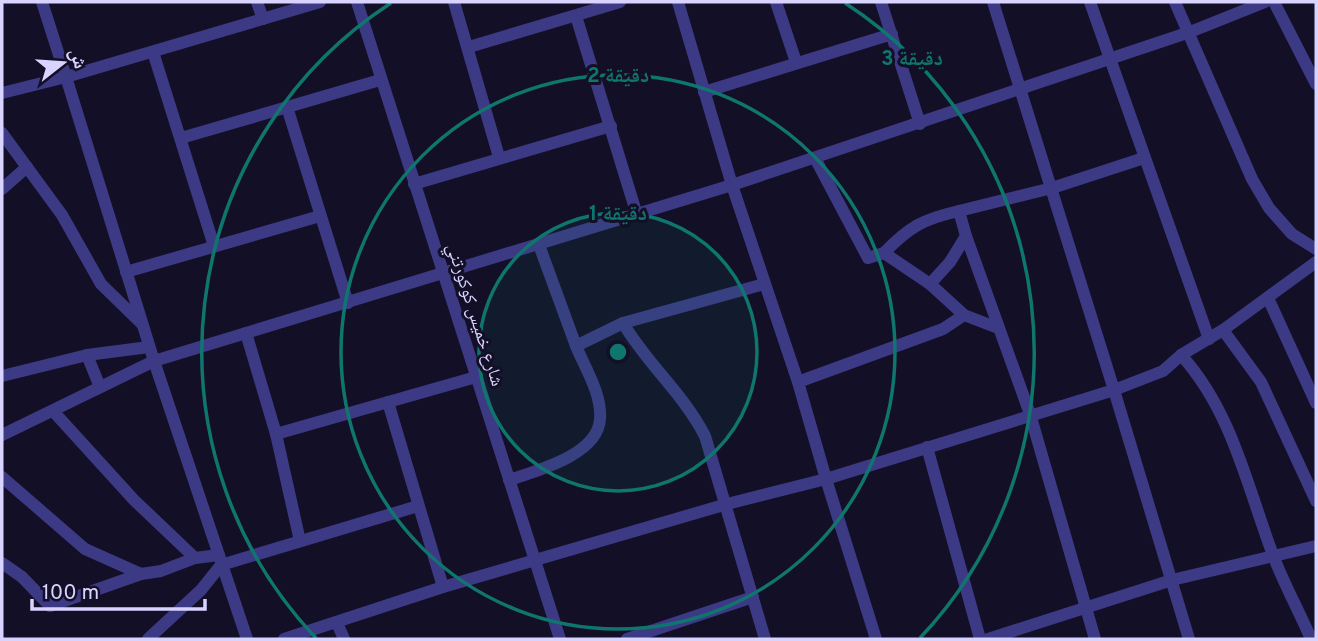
<svg xmlns="http://www.w3.org/2000/svg" width="1318" height="641" font-family="Overpass,'Noto Naskh Arabic',sans-serif">
<style>
.lines{fill:none;stroke-linecap:round;stroke-linejoin:round}
.minor{stroke:#3d3a85;stroke-width:12}
.ring{fill:none;stroke:#0f766e;stroke-width:3.5}
.labels{text-anchor:middle;dominant-baseline:central;stroke-width:6;stroke-linejoin:round;paint-order:stroke}
.street-label{font-size:18px;fill:#d9d4ff;stroke:#130f26}
.centre{fill:#0f766e;stroke:#130f26;stroke-width:3.5}
.ring-label{font-size:21px;text-anchor:middle;font-weight:bold;fill:#0f766e;stroke:#130f26;stroke-width:6;stroke-linejoin:round;paint-order:stroke}
</style>
<rect width="100%" height="100%" fill="#130f26"/>
<g class="lines">
<g class="minor">
<polyline points="257,2 263,19"/>
<polyline points="320,2 66,77 154,361 732,185 798,382 826,479 1114,390 993,2"/>
<polyline points="357,2 560,639"/>
<polyline points="454,2 499,157"/>
<polyline points="678,2 732,185 1190,32 1265,2"/>
<polyline points="776,2 796,62"/>
<polyline points="881,2 920,124"/>
<polyline points="1090,2 1209,339"/>
<polyline points="1175,2 1252,179 1269,208 1292,234 1316,249"/>
<polyline points="1274,2 1316,84"/>
<polyline points="576,16 637,215"/>
<polyline points="469,47 620,2"/>
<polyline points="153,52 214,246"/>
<polyline points="704,92 892,34"/>
<polyline points="2,93 66,77 42,2"/>
<polyline points="287,107 348,303"/>
<polyline points="2,133 62,215 101,284 142,324"/>
<polyline points="181,138 380,80"/>
<polyline points="815,158 868,258 884,253 930,284 964,315 998,328"/>
<polyline points="414,184 611,126"/>
<polyline points="2,189 27,167"/>
<polyline points="966,236 1030,414 1095,639"/>
<polyline points="539,245 576,346 623,323 764,284"/>
<path d="M884 253C909 227 923 219 959 211"/>
<polyline points="126,272 320,216"/>
<polyline points="930,284 950,262 966,236 959,211 1052,188 1144,158"/>
<polyline points="1268,298 1316,403"/>
<path d="M623 323C647 364 683 393 705 436L765 639"/>
<polyline points="1223,330 1261,382 1316,501"/>
<polyline points="246,333 276,434 300,541"/>
<polyline points="87,355 100,387"/>
<path d="M1181 355C1232 411 1247 486 1273 555 1284 584 1299 611 1311 639"/>
<polyline points="2,376 87,355 149,347"/>
<polyline points="798,382 943,329 964,315"/>
<polyline points="388,402 443,587"/>
<polyline points="53,411 134,500 195,558 219,555"/>
<polyline points="276,434 476,377"/>
<polyline points="2,435 154,361 247,639"/>
<polyline points="927,447 980,639"/>
<polyline points="2,477 85,549 141,574 161,571 195,558"/>
<path d="M509 480C536 471 598 455 600 419 602 394 585 368 576 346"/>
<polyline points="2,563 22,577 50,606 141,574"/>
<polyline points="337,623 344,639"/>
<polyline points="148,639 201,590 221,565 418,506"/>
<polyline points="284,639 443,587 727,504 826,479 876,639"/>
<polyline points="627,639 753,597"/>
<polyline points="988,639 1172,580 1316,546"/>
<polyline points="1189,639 1114,390 1163,371 1181,355 1223,330 1316,262"/>
</g>
</g>
<circle cx="618" cy="352" r="139" fill="#0f766e" fill-opacity=".12"/>
<g class="ring">
<circle cx="618" cy="352" r="139"/>
<circle cx="618" cy="352" r="277"/>
<path d="M316 638A416 416 0 0 1 391 3M845 3A416 416 0 0 1 920 638"/>
</g>
<g class="labels">
<g class="street-label">
<text transform="translate(474 315) rotate(72)">شارع خميس كوكورتني</text>
</g>
</g>
<circle cx="618" cy="352" r="10" class="centre"/>
<g class="ring-label">
<text x="912" y="65">3 دقيقة</text>
<text x="618" y="82">2 دقيقة</text>
<text x="618" y="220">1 دقيقة</text>
</g>
<rect width="1318" height="641" fill="none" stroke="#d9d4ff" stroke-width="7"/>
<g transform="translate(63 63) rotate(73)" stroke="#130f26" stroke-width="5" paint-order="stroke">
<path d="M0-5L12 26L0 18L-12 26Z" fill="#d9d4ff"/>
<text y="-10" font-size="19" font-weight="bold" text-anchor="middle" fill="#d9d4ff">ش</text>
</g>
<path d="M32 599v10h173v-10" fill="none" stroke="#d9d4ff" stroke-width="3.5"/>
<text x="42" y="599" font-size="21" fill="#d9d4ff" stroke="#130f26" stroke-width="5" paint-order="stroke">100 m</text>
</svg>
